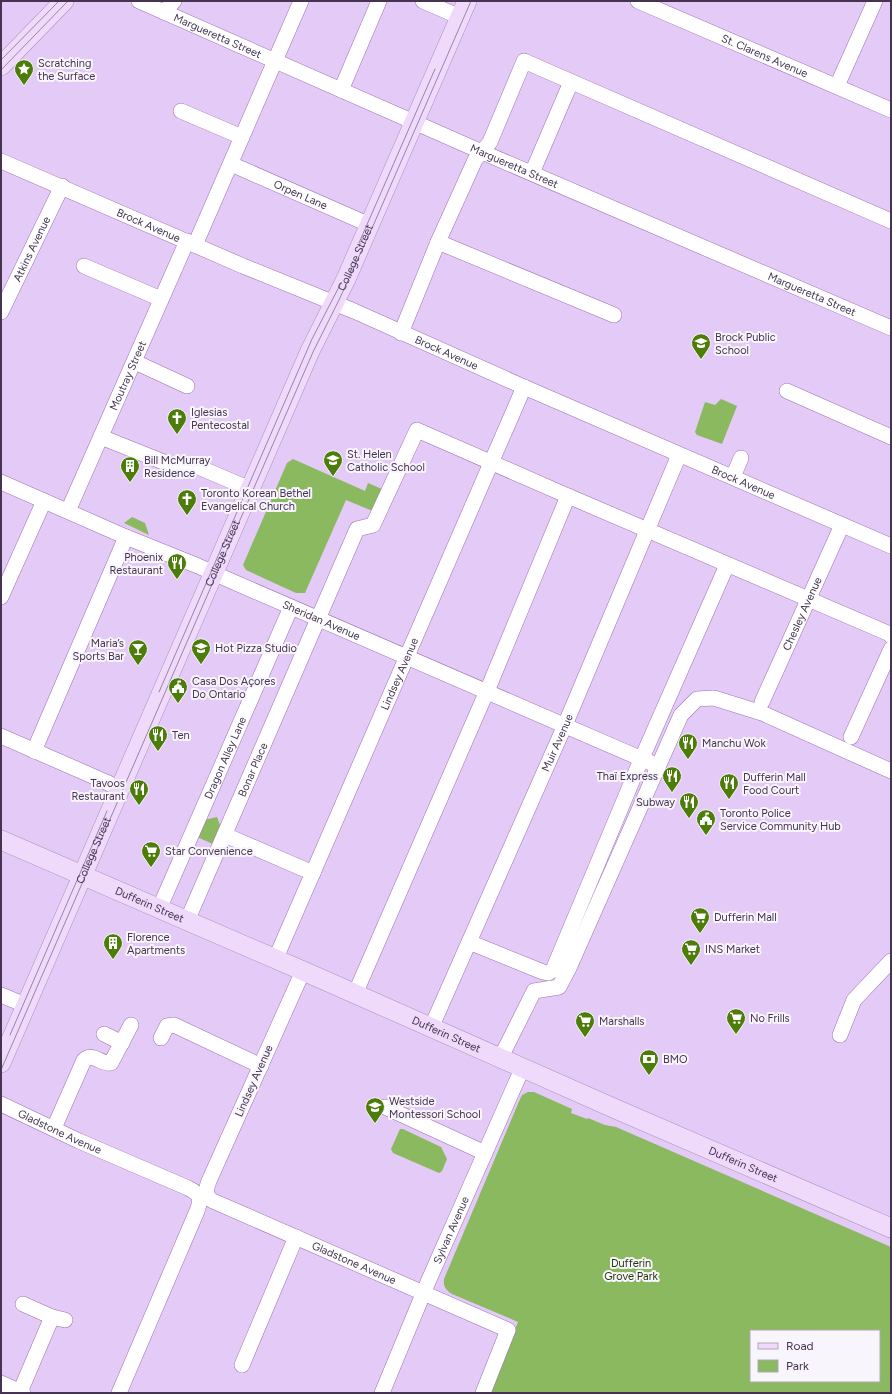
<svg xmlns="http://www.w3.org/2000/svg" width="892" height="1394" font-family="Figtree,sans-serif">
<style>
.green{fill:#8ab960;fill-rule:evenodd}
.lines{fill:none;stroke-linecap:round;stroke-linejoin:round}
.minor-casing{stroke:#9c72b6;stroke-width:16}
.major-casing{stroke:#ac90bf;stroke-width:20}
.minor{stroke:#fff;stroke-width:15}
.major{stroke:#efdafc;stroke-width:19}
.tram{stroke:#9983a8;stroke-width:1}
.labels{text-anchor:middle;dominant-baseline:central;stroke-width:4;stroke-linejoin:round;paint-order:stroke}
.street-label{font-size:11px;fill:#453351;stroke:#f9f5fc}
.poi-label{font-size:11px;fill:#453351;stroke:#f9f5fc;text-anchor:start}
.park-label{font-size:11px;fill:#1e3305;stroke:#f9f5fc}
</style>
<rect width="100%" height="100%" fill="#e4caf6"/>
<g class="green">
<polygon points="721,399 737,406 722,444 697,435 695,432 705,402 715,405"/>
<polygon points="293,459 365,491 368,483 384,490 375,512 346,500 305,593 296,593 246,570 243,565 287,463"/>
<polygon points="132,517 145,523 149,535 124,523"/>
<polygon points="217,817 221,828 215,845 197,837 204,820"/>
<path d="M528 1092H534L572 1109 571 1113 587 1119 588 1118 605 1125 616 1127 891 1247V1393H489L518 1322 452 1294C446 1290 443 1287 444 1279L520 1099 522 1095ZM751 1331H879V1381H751Z"/>
<polygon points="400,1129 403,1129 441,1147 447,1159 442,1171 439,1173 393,1153 391,1149"/>
</g>
<g class="lines">
<g class="minor-casing">
<g id="minor">
<path id="s1" d="M139 1 482 152 891 328"/>
<polyline points="423,1 460,17"/>
<path id="s2" d="M638 1 891 110"/>
<polyline points="164,12 174,1"/>
<polyline points="837,86 875,1"/>
<polyline points="341,90 379,1"/>
<polyline points="181,111 242,137"/>
<path id="s3" d="M1 161 243 266 354 311 524 387 891 546"/>
<path id="s4" d="M231 164 370 225"/>
<polyline points="532,173 571,82"/>
<polyline points="438,242 614,315"/>
<polyline points="195,245 301,1"/>
<polyline points="84,266 161,299"/>
<path id="s5" d="M1 312 62 186"/>
<polyline points="401,333 438,242 475,160 490,142 524,61 891,221"/>
<polyline points="135,362 187,386"/>
<polyline points="787,391 891,437"/>
<polyline points="101,437 176,467 196,466 250,489"/>
<polyline points="733,477 741,458"/>
<path id="s6" d="M1 482 126 537 198 566 229 580 658 766"/>
<path id="s7" d="M68 511 187 241"/>
<polyline points="1,597 44,501"/>
<path id="s8" d="M762 702 842 525"/>
<polyline points="1,736 106,782 120,789"/>
<polyline points="851,737 891,649"/>
<polyline points="34,751 126,537"/>
<polyline points="225,835 313,873"/>
<path id="s9" d="M159 909 291 607"/>
<path id="s10" d="M187 921 357 529 373 525 417 430 568 496 890 634 891 636"/>
<polyline points="469,942 543,972 548,973 553,970 638,767 727,565"/>
<path id="s11" d="M275 960 524 387"/>
<path id="s12" d="M303 971 209 1181C206 1189 204 1196 213 1201L508 1330 483 1393"/>
<polyline points="355,994 490,684 568,496"/>
<polyline points="1,995 25,1005"/>
<path id="s13" d="M431 1028 565 725 679 455"/>
<polyline points="104,1034 122,1043"/>
<polyline points="840,1035 854,1000 891,961"/>
<polyline points="161,1038 167,1026 174,1025 261,1066"/>
<polyline points="500,1059 534,991 559,987 569,968 681,715 697,699 714,698 762,713 891,771"/>
<path id="s14" d="M1 1104 79 1141 188 1188C200 1194 202 1198 197 1211L119 1393"/>
<polyline points="385,1107 485,1153"/>
<path d="M54 1128 84 1060C94 1052 101 1065 111 1063L131 1025"/>
<polyline points="23,1304 52,1317 65,1320"/>
<polyline points="242,1365 296,1237"/>
<polyline points="1,1383 23,1393"/>
<polyline points="20,1392 52,1317"/>
<path id="s15" d="M382 1393 428 1282 522 1069"/>
</g>
</g>
<g class="major-casing">
<g id="major">
<polyline points="1,66 64,1"/>
<path id="s16" d="M1 840 317 977 618 1110 891 1228"/>
<path id="s17" d="M1 1063 310 351 346 279 467 1"/>
</g>
</g>
<use href="#minor" class="minor"/>
<use href="#major" class="major"/>
<g class="tram">
<polyline points="1,60 59,1"/>
<polyline points="1,70 68,1"/>
<polyline points="359,243 435,69"/>
<polyline points="159,692 312,339 341,283"/>
<polyline points="10,1035 107,811"/>
<polyline points="1,1070 313,352 339,300 373,226 471,1"/>
</g>
</g>
<defs>
<g id="sight-pin" transform="scale(1)"><path d="M0 17L-7.5 6A9.5 9.5 0 1 1 7.5 6Z" fill="#4c7d09" stroke="#f9f5fc"/><path d="M0-6L1.8-2.2L6-1.7L2.9 1.2L3.7 5.4L0 3.3L-3.7 5.4L-2.9 1.2L-6-1.7L-1.8-2.2Z" fill="#fff"/></g>
<g id="school-pin" transform="scale(1)"><path d="M0 17L-7.5 6A9.5 9.5 0 1 1 7.5 6Z" fill="#4c7d09" stroke="#f9f5fc"/><path d="M0-5L7-2L0 1L-7-2ZM-4 1L0 2.5L4 1V4Q0 6-4 4Z" fill="#fff"/></g>
<g id="church-pin" transform="scale(1)"><path d="M0 17L-7.5 6A9.5 9.5 0 1 1 7.5 6Z" fill="#4c7d09" stroke="#f9f5fc"/><path d="M-1.2-6h2.4v3.5h3.3v2.4h-3.3V6h-2.4V-.1h-3.3v-2.4h3.3Z" fill="#fff"/></g>
<g id="building-pin" transform="scale(1)"><path d="M0 17L-7.5 6A9.5 9.5 0 1 1 7.5 6Z" fill="#4c7d09" stroke="#f9f5fc"/><path d="M-4-6H4V6H1V3H-1V6H-4ZM-2.5-4.3h1.7v1.8h-1.7ZM.8-4.3h1.7v1.8H.8ZM-2.5-1h1.7V.8h-1.7ZM.8-1h1.7V.8H.8Z" fill="#fff"/></g>
<g id="restaurant-pin" transform="scale(1)"><path d="M0 17L-7.5 6A9.5 9.5 0 1 1 7.5 6Z" fill="#4c7d09" stroke="#f9f5fc"/><path d="M-5-6h1v4h1v-4h1v4h1v-4h1v5L-1.5 .5V6h-2V.5L-5-1ZM5-6V6H3V1.5H1.5Q1.5-4 5-6Z" fill="#fff"/></g>
<g id="university-pin" transform="scale(1)"><path d="M0 17L-7.5 6A9.5 9.5 0 1 1 7.5 6Z" fill="#4c7d09" stroke="#f9f5fc"/><path d="M0-5L7-2L0 1L-7-2ZM-4 1L0 2.5L4 1V4Q0 6-4 4Z" fill="#fff"/></g>
<g id="bar-pin" transform="scale(1)"><path d="M0 17L-7.5 6A9.5 9.5 0 1 1 7.5 6Z" fill="#4c7d09" stroke="#f9f5fc"/><path d="M-6-5H6L.8 .8V4.5H3.5V6h-7V4.5H-.8V.8Z" fill="#fff"/></g>
<g id="civic-pin" transform="scale(1)"><path d="M0 17L-7.5 6A9.5 9.5 0 1 1 7.5 6Z" fill="#4c7d09" stroke="#f9f5fc"/><path d="M-.6-6.5H3V-4.5H.6V-3L4-1V1h2V6H-6V1h2V-1L-.6-3ZM-1.2 2.5V6h2.4V2.5Z" fill="#fff"/></g>
<g id="supermarket-pin" transform="scale(1)"><path d="M0 17L-7.5 6A9.5 9.5 0 1 1 7.5 6Z" fill="#4c7d09" stroke="#f9f5fc"/><path d="M-6-5.5h2.5l.6 2H6L4.5 2H-2.5L-4.4-4H-6ZM-1.5 3.2a1.3 1.3 0 1 0 .1 0ZM3 3.2a1.3 1.3 0 1 0 .1 0Z" fill="#fff"/></g>
<g id="bank-pin" transform="scale(1)"><path d="M0 17L-7.5 6A9.5 9.5 0 1 1 7.5 6Z" fill="#4c7d09" stroke="#f9f5fc"/><path d="M-6-4H6V4H-6ZM0-2.3a2.3 2.3 0 1 0 0 4.6a2.3 2.3 0 1 0 0-4.6Z" fill="#fff"/></g>
</defs>
<g fill-rule="evenodd">
<use href="#sight-pin" x="24" y="69"/>
<use href="#school-pin" x="701" y="343"/>
<use href="#church-pin" x="177" y="418"/>
<use href="#school-pin" x="333" y="460"/>
<use href="#building-pin" x="130" y="466"/>
<use href="#church-pin" x="187" y="499"/>
<use href="#restaurant-pin" x="177" y="563"/>
<use href="#university-pin" x="201" y="648"/>
<use href="#bar-pin" x="138" y="649"/>
<use href="#civic-pin" x="178" y="687"/>
<use href="#restaurant-pin" x="158" y="735"/>
<use href="#restaurant-pin" x="688" y="743"/>
<use href="#restaurant-pin" x="672" y="776"/>
<use href="#restaurant-pin" x="729" y="783"/>
<use href="#restaurant-pin" x="139" y="789"/>
<use href="#restaurant-pin" x="689" y="802"/>
<use href="#civic-pin" x="706" y="819"/>
<use href="#supermarket-pin" x="151" y="851"/>
<use href="#supermarket-pin" x="700" y="917"/>
<use href="#building-pin" x="113" y="943"/>
<use href="#supermarket-pin" x="691" y="949"/>
<use href="#supermarket-pin" x="736" y="1018"/>
<use href="#supermarket-pin" x="585" y="1021"/>
<use href="#bank-pin" x="649" y="1059"/>
<use href="#school-pin" x="375" y="1107"/>
</g>
<g class="labels">
<g class="street-label">
<text stroke="none"><textPath href="#s1" startOffset="86">Margueretta Street</textPath></text>
<text stroke="none"><textPath href="#s2" startOffset="138">St. Clarens Avenue</textPath></text>
<text stroke="none"><textPath href="#s1" startOffset="410">Margueretta Street</textPath></text>
<text stroke="none"><textPath href="#s4" startOffset="76">Orpen Lane</textPath></text>
<text stroke="none"><textPath href="#s3" startOffset="161">Brock Avenue</textPath></text>
<text stroke="none"><textPath href="#s5" startOffset="70">Atkins Avenue</textPath></text>
<text stroke="none"><textPath href="#s17" startOffset="880">College Street</textPath></text>
<text stroke="none"><textPath href="#s1" startOffset="734">Margueretta Street</textPath></text>
<text stroke="none"><textPath href="#s3" startOffset="485">Brock Avenue</textPath></text>
<text stroke="none"><textPath href="#s7" startOffset="148">Moutray Street</textPath></text>
<text stroke="none"><textPath href="#s3" startOffset="809">Brock Avenue</textPath></text>
<text stroke="none"><textPath href="#s17" startOffset="556">College Street</textPath></text>
<text stroke="none"><textPath href="#s8" startOffset="97">Chesley Avenue</textPath></text>
<text stroke="none"><textPath href="#s6" startOffset="349">Sheridan Avenue</textPath></text>
<text stroke="none"><textPath href="#s11" startOffset="312">Lindsey Avenue</textPath></text>
<text stroke="none"><textPath href="#s13" startOffset="312">Muir Avenue</textPath></text>
<text stroke="none"><textPath href="#s9" startOffset="165">Dragon Alley Lane</textPath></text>
<text stroke="none"><textPath href="#s10" startOffset="165">Bonar Place</textPath></text>
<text stroke="none"><textPath href="#s17" startOffset="232">College Street</textPath></text>
<text stroke="none"><textPath href="#s16" startOffset="162">Dufferin Street</textPath></text>
<text stroke="none"><textPath href="#s16" startOffset="486">Dufferin Street</textPath></text>
<text transform="translate(254 1081) rotate(-66)">Lindsey Avenue</text>
<text stroke="none"><textPath href="#s14" startOffset="65">Gladstone Avenue</textPath></text>
<text stroke="none"><textPath href="#s16" startOffset="810">Dufferin Street</textPath></text>
<text stroke="none"><textPath href="#s15" startOffset="177">Sylvan Avenue</textPath></text>
<text stroke="none"><textPath href="#s12" startOffset="407">Gladstone Avenue</textPath></text>
</g>
<g class="poi-label">
<text x="38" y="63">Scratching<tspan x="38" dy="13">the Surface</tspan></text>
<text x="715" y="337">Brock Public<tspan x="715" dy="13">School</tspan></text>
<text x="191" y="412">Iglesias<tspan x="191" dy="13">Pentecostal</tspan></text>
<text x="347" y="454">St. Helen<tspan x="347" dy="13">Catholic School</tspan></text>
<text x="144" y="460">Bill McMurray<tspan x="144" dy="13">Residence</tspan></text>
<text x="201" y="493">Toronto Korean Bethel<tspan x="201" dy="13">Evangelical Church</tspan></text>
<text x="163" y="557" text-anchor="end">Phoenix<tspan x="163" dy="13">Restaurant</tspan></text>
<text x="124" y="643" text-anchor="end">Maria’s<tspan x="124" dy="13">Sports Bar</tspan></text>
<text x="215" y="648">Hot Pizza Studio</text>
<text x="192" y="681">Casa Dos Açores<tspan x="192" dy="13">Do Ontario</tspan></text>
<text x="172" y="735">Ten</text>
<text x="702" y="743">Manchu Wok</text>
<text x="658" y="776" text-anchor="end">Thaï Express</text>
<text x="743" y="777">Dufferin Mall<tspan x="743" dy="13">Food Court</tspan></text>
<text x="125" y="783" text-anchor="end">Tavoos<tspan x="125" dy="13">Restaurant</tspan></text>
<text x="675" y="802" text-anchor="end">Subway</text>
<text x="720" y="813">Toronto Police<tspan x="720" dy="13">Service Community Hub</tspan></text>
<text x="165" y="851">Star Convenience</text>
<text x="714" y="917">Dufferin Mall</text>
<text x="127" y="937">Florence<tspan x="127" dy="13">Apartments</tspan></text>
<text x="705" y="949">INS Market</text>
<text x="750" y="1018">No Frills</text>
<text x="599" y="1021">Marshalls</text>
<text x="663" y="1059">BMO</text>
<text x="389" y="1101">Westside<tspan x="389" dy="13">Montessori School</tspan></text>
</g>
<g class="park-label">
<text x="631" y="1263">Dufferin<tspan x="631" dy="13">Grove Park</tspan></text>
</g>
</g>
<rect width="892" height="1394" fill="none" stroke="#453351" stroke-width="4"/>
<rect x="750" y="1330" width="130" height="52" fill="#f9f5fc" stroke="#b1a7b8"/>
<rect x="758" y="1343" width="20" height="6" fill="#efdafc" stroke="#b1a7b8"/>
<text x="786" y="1350" font-size="12" fill="#453351">Road</text>
<rect x="758" y="1360" width="20" height="12" fill="#8ab960" stroke="#b1a7b8"/>
<text x="786" y="1370" font-size="12" fill="#453351">Park</text>
</svg>
